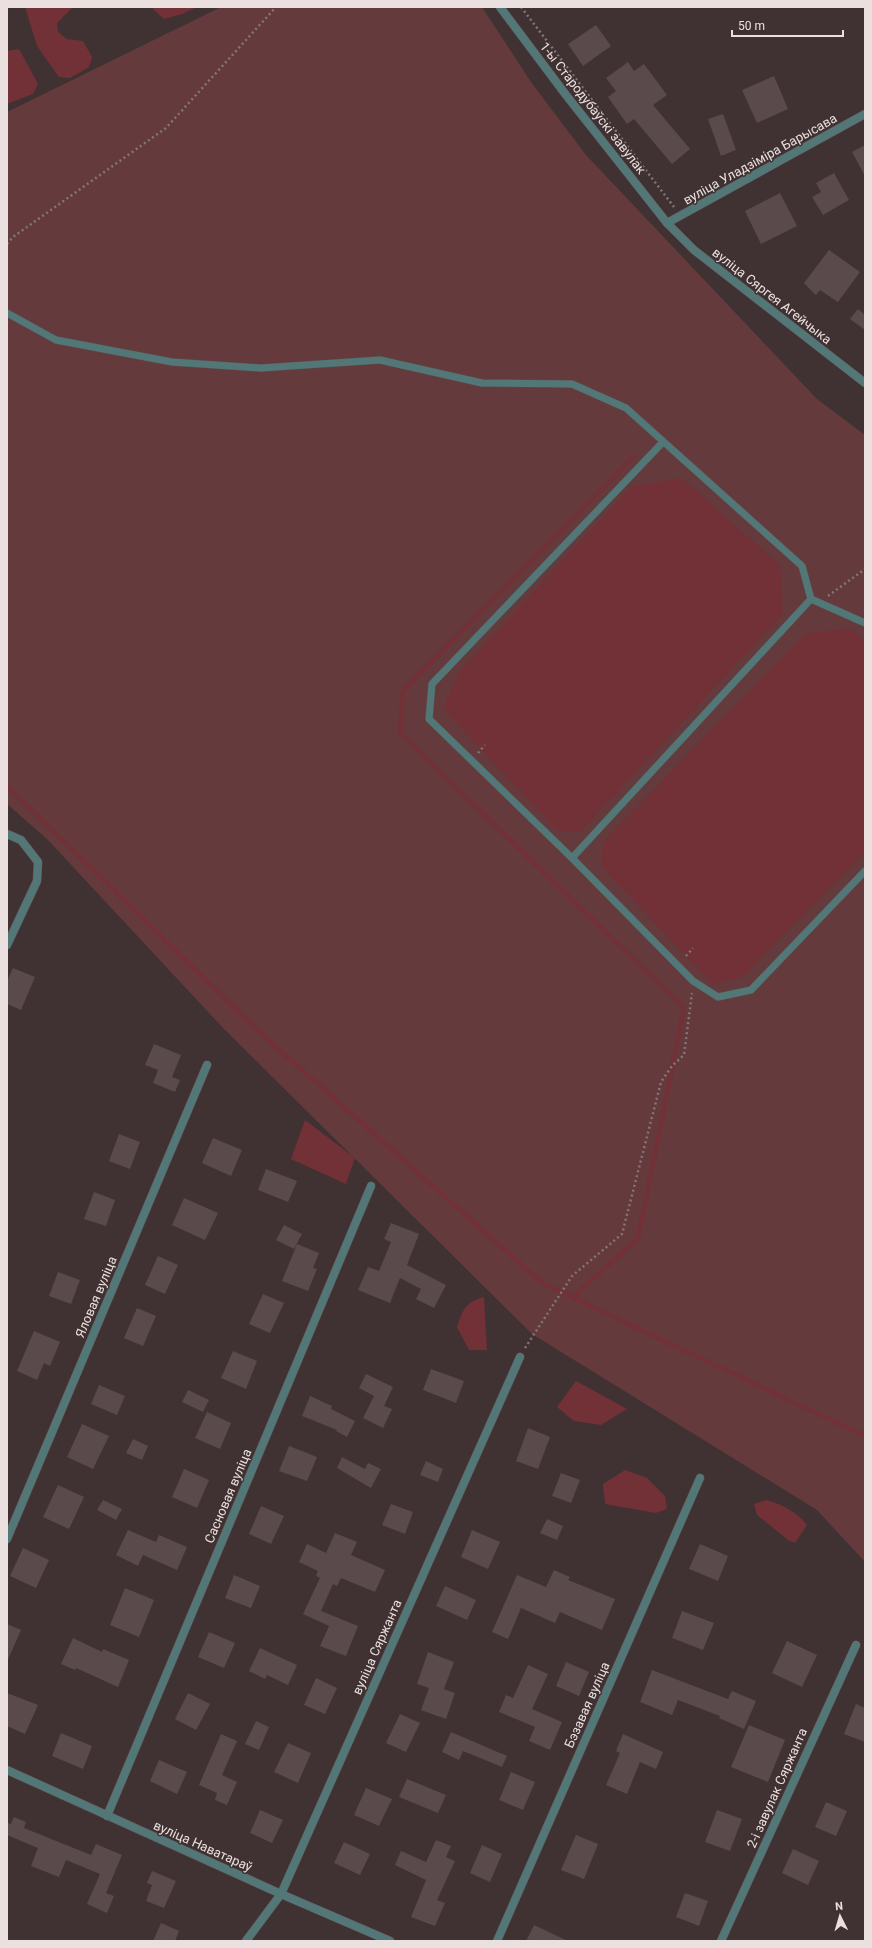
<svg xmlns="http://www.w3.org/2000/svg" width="872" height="1948" font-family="Roboto,sans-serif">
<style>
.green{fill:#643a3c}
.water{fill:#723137}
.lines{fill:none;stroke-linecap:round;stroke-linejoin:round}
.stream{stroke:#723137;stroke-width:4.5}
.building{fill:#5a4a4b}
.lane-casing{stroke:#5b4d4e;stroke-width:8}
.street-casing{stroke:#5b4d4e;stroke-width:9}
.path{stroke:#837677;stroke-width:2.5;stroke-dasharray:2 3;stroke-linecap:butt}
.lane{stroke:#537777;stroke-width:7}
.street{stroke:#537777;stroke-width:8}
.labels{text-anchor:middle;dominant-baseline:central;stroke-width:3;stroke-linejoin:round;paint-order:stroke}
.street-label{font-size:13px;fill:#eae0e0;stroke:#403132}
</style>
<rect width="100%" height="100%" fill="#403132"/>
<polygon class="green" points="221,7 482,7 531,82 586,155 817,399 865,435 865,1562 817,1510 532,1334 223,1028 47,839 7,804 7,112"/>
<g class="water">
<polygon points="25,7 73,7 57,23 58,32 67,39 83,41 92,57 89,67 70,78 59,77 37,46"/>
<polygon points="154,7 197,7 182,14 164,19 153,9"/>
<polygon points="19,49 38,84 33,94 7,104 7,51"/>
<polygon points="681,478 780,565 783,614 580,832 557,830 443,709 460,671 631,487"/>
<polygon points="851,629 865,642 865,852 742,977 713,985 601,866 604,841 806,633"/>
<polygon points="305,1120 355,1158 346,1184 291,1159"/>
<path d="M484 1297 487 1350H469L457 1327C462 1311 466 1301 484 1297Z"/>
<polygon points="576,1381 627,1409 601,1425 574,1421 557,1407"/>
<polygon points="625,1470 647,1478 665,1496 667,1509 656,1513 605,1504 603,1484"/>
<path d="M767 1500C783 1505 796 1511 807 1525L795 1543 788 1540 757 1515 754 1504Z"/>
</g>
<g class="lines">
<g class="stream">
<polyline points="7,786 258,1031 542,1283 865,1436"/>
<polyline points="573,1297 638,1238 684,1008 400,733 403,691 634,456"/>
</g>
</g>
<g class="building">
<polygon points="596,25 611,46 583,66 568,44"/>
<polygon points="628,62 634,71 644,64 667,95 653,105 690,149 672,164 634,119 627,124 608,97 616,91 606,78"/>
<polygon points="774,76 788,109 757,123 742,90"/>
<polygon points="723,114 736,150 721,156 708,119"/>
<polygon points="865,145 865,176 852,152"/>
<polygon points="834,173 849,200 823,215 812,197 821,192 816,183"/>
<polygon points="780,193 797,226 761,244 745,211"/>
<polygon points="829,250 860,272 838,302 820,290 816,295 804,283"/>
<polygon points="858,309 865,315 865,330 850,319"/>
<polygon points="13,968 35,977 21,1010 7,1004 7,981"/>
<polygon points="154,1044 181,1055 172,1077 180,1080 175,1092 153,1083 158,1070 145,1065"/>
<polygon points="119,1134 140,1142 130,1169 109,1161"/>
<polygon points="213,1138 242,1150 231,1176 202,1163"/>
<polygon points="266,1169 297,1181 288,1202 258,1190"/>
<polygon points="94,1192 115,1200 106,1226 84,1219"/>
<polygon points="184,1198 218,1213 205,1240 172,1225"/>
<polygon points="391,1223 419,1234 407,1265 446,1285 434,1308 416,1299 421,1289 400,1278 390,1303 358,1290 368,1267 379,1271 391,1242 384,1239"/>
<polygon points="284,1225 302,1234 294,1249 276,1240"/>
<polygon points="297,1244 319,1253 313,1268 317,1269 308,1291 282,1281"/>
<polygon points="158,1256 178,1265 165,1294 145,1285"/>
<polygon points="58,1272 80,1280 71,1304 49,1296"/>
<polygon points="263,1294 284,1303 270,1333 249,1324"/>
<polygon points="137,1308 156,1316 143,1346 124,1338"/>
<polygon points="34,1331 60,1342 50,1366 44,1363 37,1380 17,1371"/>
<polygon points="233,1351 257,1361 246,1389 221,1378"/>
<polygon points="431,1369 464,1381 456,1403 423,1390"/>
<polygon points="366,1374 393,1387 384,1406 392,1409 383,1428 363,1418 374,1396 359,1388"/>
<polygon points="99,1385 125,1396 117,1415 91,1404"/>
<polygon points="188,1390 209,1400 203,1412 182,1402"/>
<polygon points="310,1396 332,1406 331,1409 355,1421 347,1437 336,1431 337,1430 302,1416"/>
<polygon points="207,1412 231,1423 220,1449 195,1438"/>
<polygon points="82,1424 109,1436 93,1469 67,1457"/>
<polygon points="528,1428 550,1437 538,1469 516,1461"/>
<polygon points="133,1439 148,1446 142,1460 126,1453"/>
<polygon points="289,1446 317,1457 307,1481 279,1471"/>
<polygon points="342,1457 365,1469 368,1463 381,1469 371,1488 337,1468"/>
<polygon points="426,1461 443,1469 438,1482 420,1475"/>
<polygon points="184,1469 209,1480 197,1508 172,1497"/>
<polygon points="561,1473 580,1480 571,1503 552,1496"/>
<polygon points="58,1485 84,1497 69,1529 43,1517"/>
<polygon points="103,1500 122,1509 116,1520 97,1510"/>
<polygon points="391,1504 413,1512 405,1534 382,1525"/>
<polygon points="261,1506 284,1516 271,1544 249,1534"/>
<polygon points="547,1519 563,1526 557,1540 540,1533"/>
<polygon points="128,1530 156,1542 159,1535 187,1547 177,1570 143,1555 138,1566 116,1555"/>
<polygon points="472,1530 500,1542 488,1569 461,1557"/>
<polygon points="335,1533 357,1542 351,1555 385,1570 375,1592 341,1578 337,1586 333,1584 321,1611 358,1626 346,1656 320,1646 329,1626 303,1614 320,1578 316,1576 318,1571 299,1562 307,1544 326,1553"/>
<polygon points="700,1544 728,1556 718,1581 689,1569"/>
<polygon points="23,1548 49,1560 36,1588 10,1576"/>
<polygon points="554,1570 570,1577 568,1580 615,1599 602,1630 560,1612 555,1623 521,1608 508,1639 492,1632 517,1575 546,1587"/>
<polygon points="234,1575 260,1586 251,1608 225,1598"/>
<polygon points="445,1586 476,1600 467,1620 436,1606"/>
<polygon points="125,1588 154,1600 139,1637 110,1625"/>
<polygon points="682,1611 714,1623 703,1650 672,1638"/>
<polygon points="7,1624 21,1630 7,1662"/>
<polygon points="209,1632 235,1643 224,1668 198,1657"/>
<polygon points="73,1638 102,1652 103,1649 129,1660 118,1687 76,1668 75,1670 61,1664"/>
<polygon points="787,1641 817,1655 802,1687 772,1673"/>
<polygon points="260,1648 297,1665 288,1685 267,1675 265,1679 249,1671"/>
<polygon points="428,1652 454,1662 444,1689 455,1693 446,1719 421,1710 429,1688 417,1684"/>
<polygon points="566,1662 589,1672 579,1696 556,1686"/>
<polygon points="528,1665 548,1674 532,1709 562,1722 550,1750 529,1741 535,1727 499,1712 506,1695 513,1698"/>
<polygon points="652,1670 728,1699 732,1691 756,1701 744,1729 719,1718 720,1716 678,1700 672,1715 640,1702"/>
<polygon points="316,1678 337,1688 325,1714 304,1705"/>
<polygon points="7,1693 38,1705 25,1734 7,1726"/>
<polygon points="188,1693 210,1704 196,1730 175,1719"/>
<polygon points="856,1704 865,1708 865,1742 844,1734"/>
<polygon points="400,1714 420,1723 406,1752 386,1743"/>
<polygon points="256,1721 269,1727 259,1750 245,1744"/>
<polygon points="749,1725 785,1740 768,1782 731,1767"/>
<polygon points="451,1732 507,1756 502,1767 463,1751 459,1760 442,1752"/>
<polygon points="61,1733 92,1746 83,1769 52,1756"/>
<polygon points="221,1734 237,1741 222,1775 237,1782 227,1805 215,1800 217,1793 199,1785"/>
<polygon points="623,1734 663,1752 656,1769 640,1762 627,1794 606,1785 620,1753 616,1751"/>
<polygon points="288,1743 311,1753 298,1783 274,1772"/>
<polygon points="159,1760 187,1772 177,1794 150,1781"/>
<polygon points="511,1772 535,1782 523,1810 499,1800"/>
<polygon points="407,1779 446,1795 438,1813 399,1797"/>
<polygon points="366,1788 392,1799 379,1826 354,1815"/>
<polygon points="826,1802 847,1811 836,1836 815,1827"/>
<polygon points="260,1810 283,1820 272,1843 250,1833"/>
<polygon points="717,1810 742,1819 730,1851 705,1842"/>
<polygon points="14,1817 26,1822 24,1828 91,1855 96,1844 122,1855 106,1893 114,1896 107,1913 87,1904 100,1874 66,1860 59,1877 31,1866 38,1848 7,1835 7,1823 11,1824"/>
<polygon points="576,1835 598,1844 584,1879 561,1870"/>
<polygon points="436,1840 451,1846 446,1857 455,1861 437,1900 445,1903 435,1926 411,1917 426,1880 395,1865 401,1851 426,1862"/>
<polygon points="344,1842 370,1854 360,1875 334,1863"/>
<polygon points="482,1845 502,1854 490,1882 470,1873"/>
<polygon points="793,1849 819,1861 808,1885 782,1873"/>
<polygon points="152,1871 176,1881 164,1908 146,1901 152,1885 147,1883"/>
<polygon points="685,1893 708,1901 699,1926 676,1917"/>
<polygon points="161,1923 179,1931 175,1941 153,1941"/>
<polygon points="534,1925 568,1941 526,1941"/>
</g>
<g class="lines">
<g class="lane-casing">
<g id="lane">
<polyline points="7,313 56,340 172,362 261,368 380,360 482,383 572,384 626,408 802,566 811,599 865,623"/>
<polyline points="663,442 432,684 429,719 572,858 693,981 718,997 751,990 865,871"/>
<polyline points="572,858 811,599"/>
</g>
</g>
<g class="street-casing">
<g id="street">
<polyline points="500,7 566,95 667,223 694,250 865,383"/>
<polyline points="667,223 865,114"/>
<polyline points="7,834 21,840 38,862 37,881 7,945"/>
<polyline points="7,1539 207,1065"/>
<polyline points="7,1770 281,1894 390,1941"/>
<polyline points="107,1816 371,1186"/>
<polyline points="246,1941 281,1894 520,1357"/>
<polyline points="497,1941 700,1478"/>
<polyline points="721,1941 856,1645"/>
</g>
</g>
<g class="path">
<polyline points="521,7 674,207"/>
<polyline points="7,244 13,237 166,128 276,7"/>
<polyline points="828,596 865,569"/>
<polyline points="478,753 485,745"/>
<polyline points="686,956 693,948"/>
<polyline points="525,1348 572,1276 622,1234 661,1082 672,1066 684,1055 692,993"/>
</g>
<use href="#lane" class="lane"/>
<use href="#street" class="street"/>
</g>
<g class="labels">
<g class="street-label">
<text transform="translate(593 108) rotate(52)">1-ы Стародубаўскі завулак</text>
<text transform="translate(760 159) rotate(-29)">вуліца Уладзіміра Барысава</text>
<text transform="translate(772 296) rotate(38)">вуліца Сяргея Агейчыка</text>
<text transform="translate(96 1297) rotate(-67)">Яловая вуліца</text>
<text transform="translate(228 1496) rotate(-67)">Сасновая вуліца</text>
<text transform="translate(377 1647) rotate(-66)">вуліца Сяржанта</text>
<text transform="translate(587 1705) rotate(-66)">Бэзавая вуліца</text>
<text transform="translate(777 1788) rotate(-66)">2-і завулак Сяржанта</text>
<text transform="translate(203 1846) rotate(24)">вуліца Наватараў</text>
</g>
</g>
<rect width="872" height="1948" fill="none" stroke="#eae0e0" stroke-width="16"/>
<g transform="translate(840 1916) rotate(355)" stroke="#403132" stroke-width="3" paint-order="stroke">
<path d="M0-3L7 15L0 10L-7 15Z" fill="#eae0e0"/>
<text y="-6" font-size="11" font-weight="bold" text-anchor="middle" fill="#eae0e0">N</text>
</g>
<path d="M732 30v6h111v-6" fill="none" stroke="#eae0e0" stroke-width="2"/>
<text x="738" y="30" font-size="12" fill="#eae0e0" stroke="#403132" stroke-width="3" paint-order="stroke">50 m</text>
</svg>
